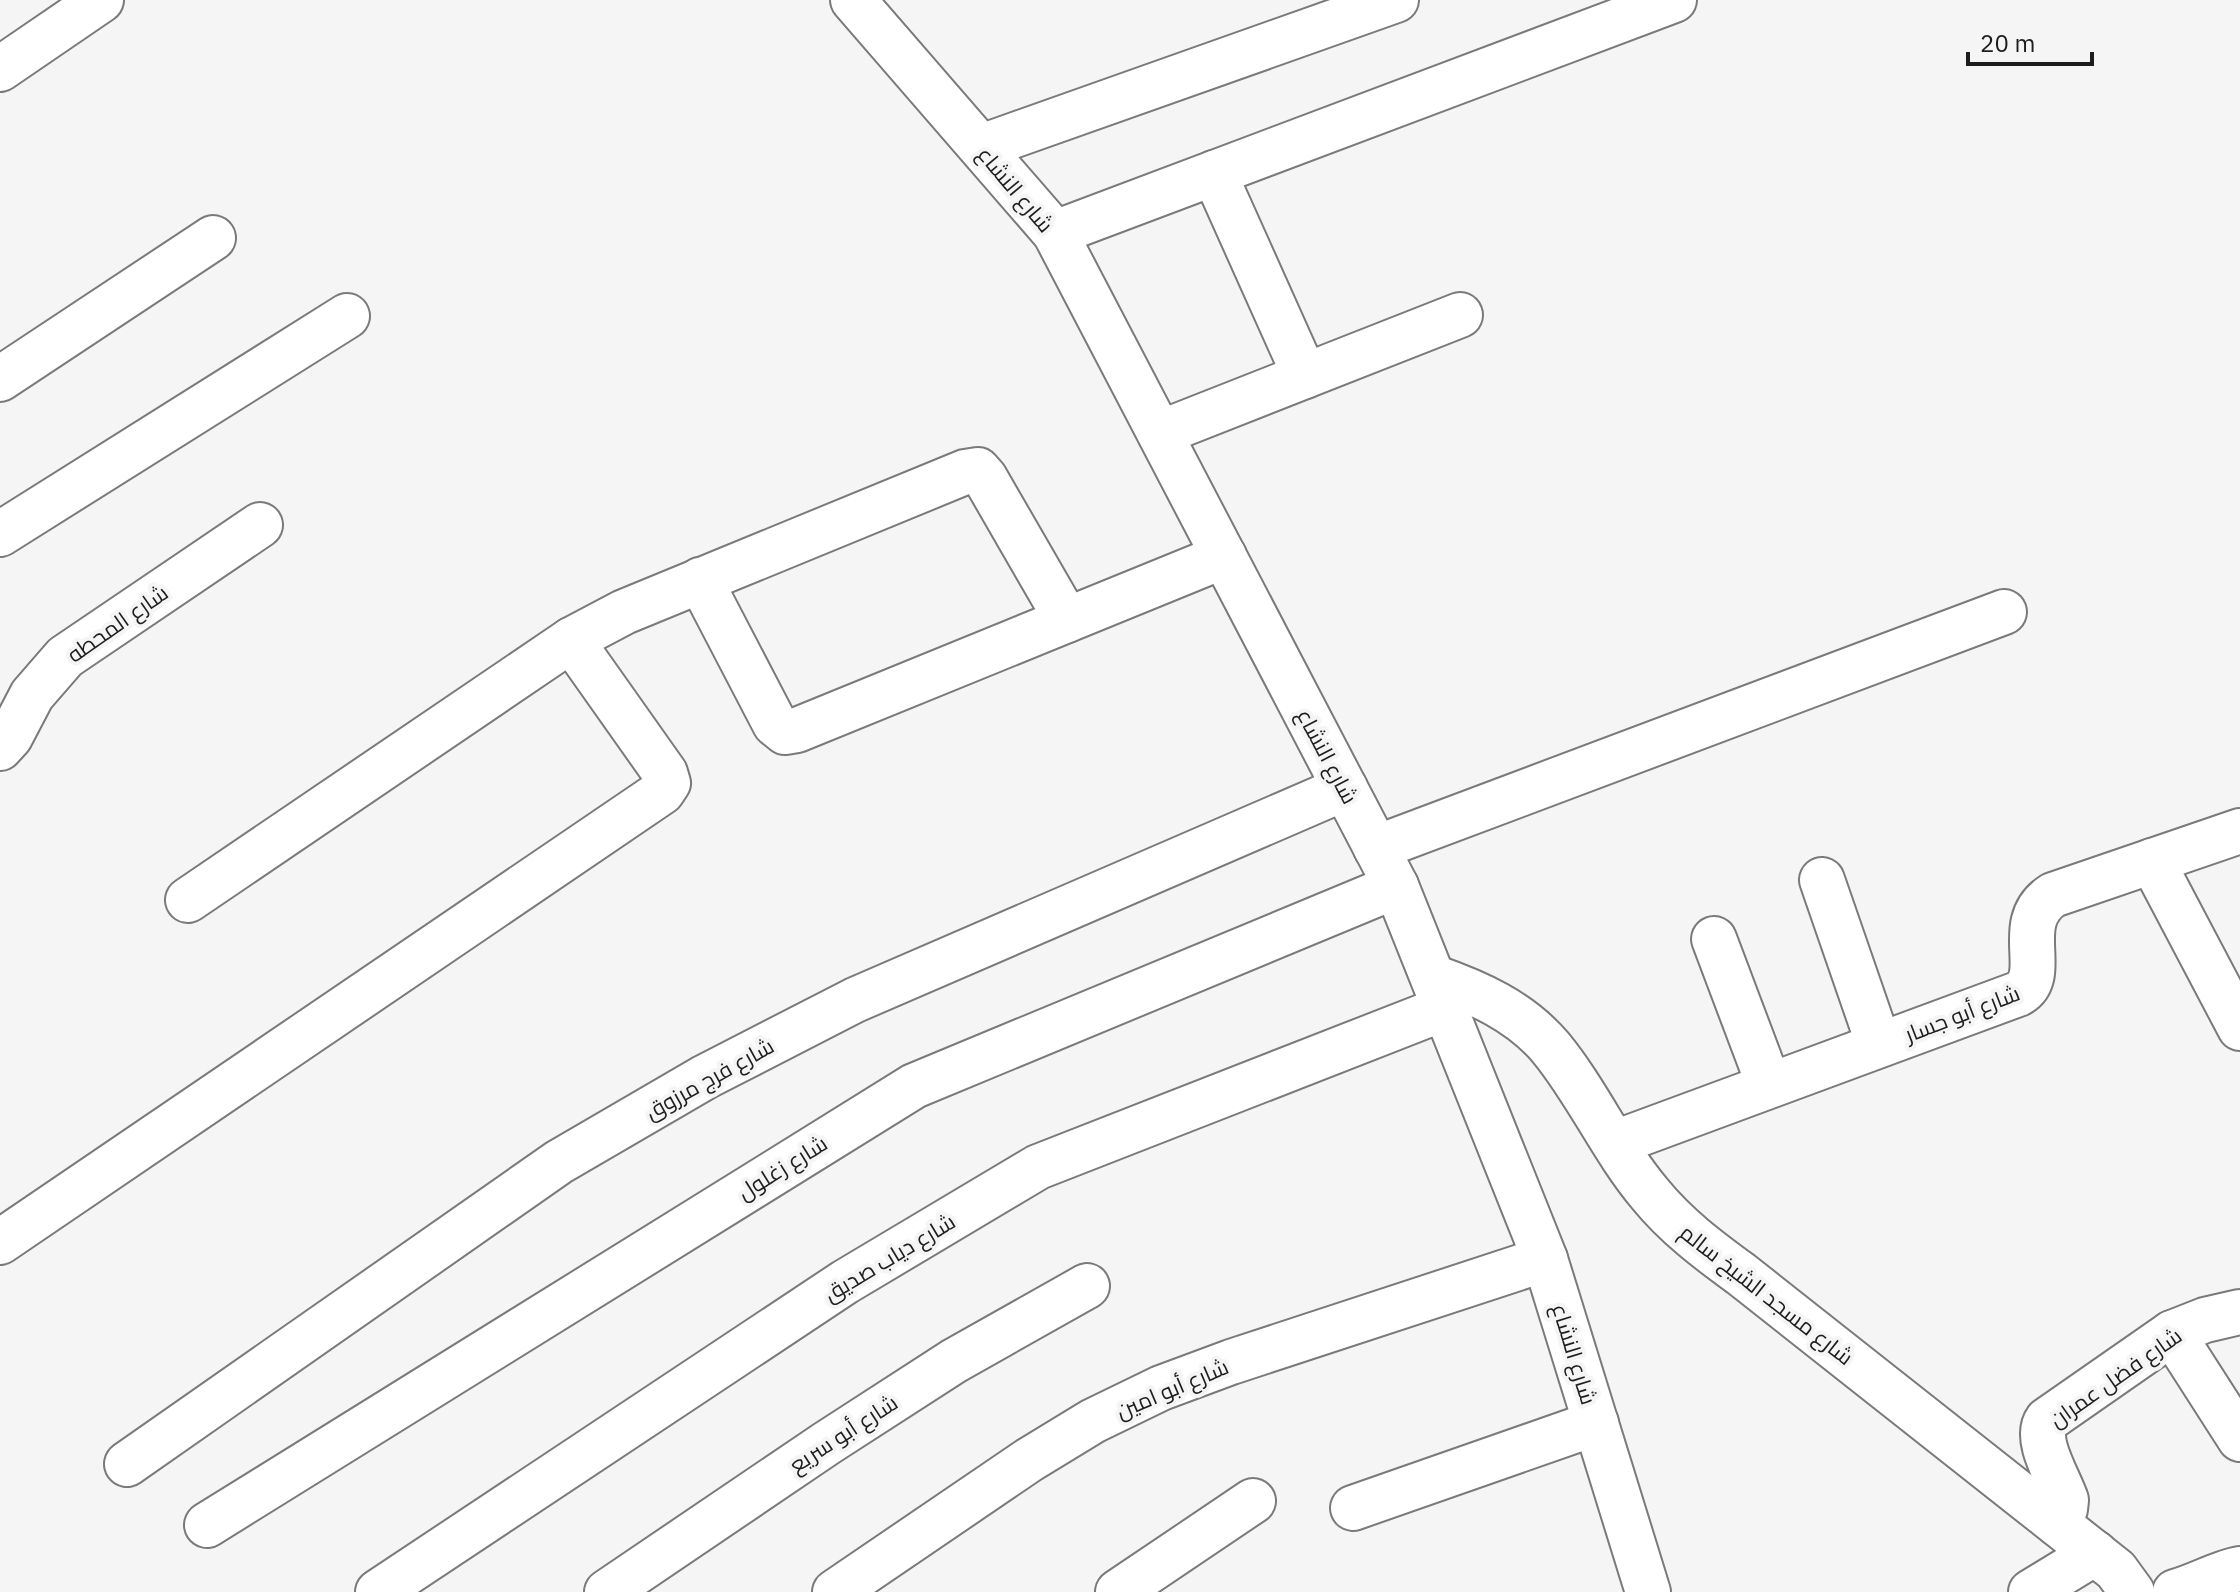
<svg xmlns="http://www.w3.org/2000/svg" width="2240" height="1592" font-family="'IBM Plex Sans',Cairo,sans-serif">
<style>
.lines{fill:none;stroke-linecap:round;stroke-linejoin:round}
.minor-casing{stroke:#7a797b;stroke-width:48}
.minor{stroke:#fff;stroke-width:44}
.labels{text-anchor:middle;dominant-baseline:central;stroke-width:8;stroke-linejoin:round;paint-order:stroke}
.street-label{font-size:22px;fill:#1d1d1d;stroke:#f5f5f6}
</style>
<rect width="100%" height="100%" fill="#f5f5f6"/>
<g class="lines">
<g class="minor-casing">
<g id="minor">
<polyline points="853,0 1055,233 1396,886 1545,1259 1648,1592"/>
<polyline points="0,69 101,0"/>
<polyline points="981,147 1396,0"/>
<polyline points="1214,173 1305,376"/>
<polyline points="1055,233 1674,0"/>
<polyline points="0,379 213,238"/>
<polyline points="1160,433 1460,315"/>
<polyline points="0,534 347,316"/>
<polyline points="700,580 775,724 785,732 797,730 1224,556"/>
<polyline points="0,748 10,737 32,695 65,657 260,525"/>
<polyline points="1376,848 2004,612"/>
<polyline points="2152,861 2240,1028"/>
<polyline points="1822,880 1879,1045"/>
<polyline points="188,900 571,640 624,612 965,472 978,470 985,478 1067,620"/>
<polyline points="1714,939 1769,1085"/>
<path d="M1433 977C1476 992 1520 1011 1551 1048 1588 1093 1612 1149 1650 1194 1676 1226 1708 1250 1741 1274L2116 1570 2132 1592"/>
<path d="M1615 1143 2018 994C2052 976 2010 923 2053 895L2240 831"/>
<polyline points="0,1242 662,792 668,783 665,773 571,640"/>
<polyline points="2172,1333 2240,1439"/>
<polyline points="127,1464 559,1162 705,1077 855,1000 1345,788"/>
<polyline points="1353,1508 1596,1423"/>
<path d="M2058 1524 2065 1509 2066 1500C2059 1479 2033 1439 2047 1420L2172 1333 2205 1320 2240 1312"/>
<polyline points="207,1525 914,1086 1396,886"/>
<polyline points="378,1592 845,1282 1038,1167 1445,1008"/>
<polyline points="607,1592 827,1443 954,1361 1087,1286"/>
<polyline points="835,1592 1029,1460 1093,1421 1161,1388 1231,1362 1545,1259"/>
<polyline points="1118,1592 1253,1501"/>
<polyline points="2031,1592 2095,1553"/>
<path d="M2175 1592C2197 1586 2221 1572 2240 1569"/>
</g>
</g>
<use href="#minor" class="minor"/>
</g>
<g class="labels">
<g class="street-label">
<text transform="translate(1016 189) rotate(50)">شارع النشاع</text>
<text transform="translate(117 623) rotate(-35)">شارع المحطه</text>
<text transform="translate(1328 756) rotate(62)">شارع النشاع</text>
<text transform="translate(1962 1013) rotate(-21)">شارع أبو جسار</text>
<text transform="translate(709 1078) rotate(-29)">شارع فرج مرزوق</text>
<text transform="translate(782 1167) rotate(-32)">شارع زغلول</text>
<text transform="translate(889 1257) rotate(-31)">شارع دياب صديق</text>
<text transform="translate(1767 1294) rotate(38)">شارع مسجد الشيخ سالم</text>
<text transform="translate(1575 1354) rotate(73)">شارع النشاع</text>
<text transform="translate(2115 1377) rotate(-35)">شارع فضل عمران</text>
<text transform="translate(1172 1388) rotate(-23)">شارع أبو امين</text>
<text transform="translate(843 1433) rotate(-33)">شارع أبو سريع</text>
</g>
</g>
<path d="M1968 52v12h124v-12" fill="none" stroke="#1d1d1d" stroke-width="4"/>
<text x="1980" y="52" font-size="24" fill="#1d1d1d" stroke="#f5f5f6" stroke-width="6" paint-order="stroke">20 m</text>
</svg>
